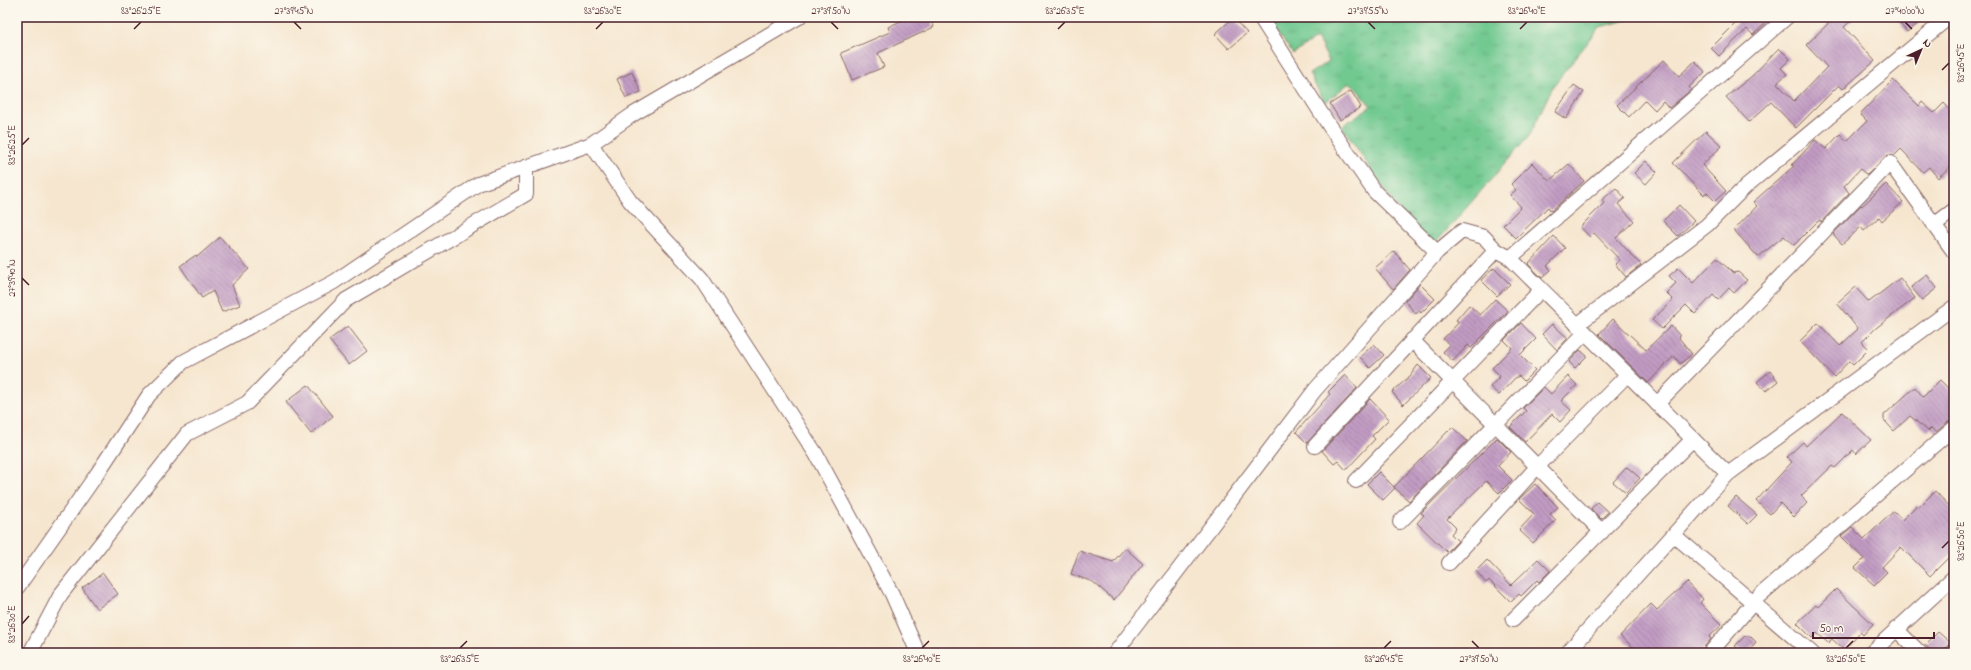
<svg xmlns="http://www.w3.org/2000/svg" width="1971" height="670" font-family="'Indie Flower',sans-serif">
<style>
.grass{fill:url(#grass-tufts);stroke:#5e745e}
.building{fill:url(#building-back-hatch)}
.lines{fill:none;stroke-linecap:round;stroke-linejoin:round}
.minor-casing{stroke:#866564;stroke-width:16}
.minor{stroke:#fff;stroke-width:14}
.ticks{fill:none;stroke:#4a1f2b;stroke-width:1.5}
.neatline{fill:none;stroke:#4a1f2b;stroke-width:1.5}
.ticks-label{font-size:10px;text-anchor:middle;fill:#4a1f2b}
</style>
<defs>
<pattern id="grass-tufts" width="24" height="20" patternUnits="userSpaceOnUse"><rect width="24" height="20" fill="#71c990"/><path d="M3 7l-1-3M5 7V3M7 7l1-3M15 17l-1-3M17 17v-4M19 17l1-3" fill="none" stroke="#63ac7c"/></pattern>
<pattern id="building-back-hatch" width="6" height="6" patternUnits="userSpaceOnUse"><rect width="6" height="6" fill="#c19bc3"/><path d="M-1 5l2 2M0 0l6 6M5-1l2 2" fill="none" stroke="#9f7e9f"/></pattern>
</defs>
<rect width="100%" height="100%" fill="#fbf7ec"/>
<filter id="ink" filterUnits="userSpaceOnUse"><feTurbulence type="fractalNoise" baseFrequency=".025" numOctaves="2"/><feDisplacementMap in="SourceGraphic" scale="8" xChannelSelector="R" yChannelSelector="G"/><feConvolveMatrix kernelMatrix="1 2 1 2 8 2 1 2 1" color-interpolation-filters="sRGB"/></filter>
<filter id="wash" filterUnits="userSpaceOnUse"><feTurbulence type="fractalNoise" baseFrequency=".012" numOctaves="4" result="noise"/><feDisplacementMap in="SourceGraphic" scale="16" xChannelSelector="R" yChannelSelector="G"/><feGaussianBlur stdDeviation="0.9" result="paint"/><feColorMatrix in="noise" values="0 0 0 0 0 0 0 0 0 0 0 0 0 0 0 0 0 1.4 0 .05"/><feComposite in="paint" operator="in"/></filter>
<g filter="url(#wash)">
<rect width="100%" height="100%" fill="#f6e6cf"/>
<polygon class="grass" points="1267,17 1638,17 1600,27 1553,86 1530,135 1433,246 1397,208 1342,126 1371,106 1350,82 1325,103 1309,74 1329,61 1317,38 1293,54"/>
<g id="blocks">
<g class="building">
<polygon points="909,17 930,17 934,27 878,53 884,67 852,80 841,53 890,32 888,27"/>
<polygon points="1735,17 1772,17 1753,35 1747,29 1719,56 1711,48 1738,21"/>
<polygon points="1835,17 1855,17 1844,27 1875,61 1843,89 1839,85 1796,128 1771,102 1749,122 1726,97 1752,76 1779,48 1790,59 1781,68 1787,74 1777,83 1794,101 1827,67 1806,45"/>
<polygon points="1895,17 1927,17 1907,32"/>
<polygon points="1233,18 1247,33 1229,49 1215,34"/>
<polygon points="1664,60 1679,76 1695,61 1705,72 1689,87 1691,90 1669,108 1663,101 1655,110 1645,100 1629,117 1617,105"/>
<polygon points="632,72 641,92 626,98 617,79"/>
<polygon points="1893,80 1919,106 1922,102 1934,113 1944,103 1954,114 1954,163 1938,178 1929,167 1923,172 1901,149 1894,156 1888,155 1867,175 1860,169 1844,186 1849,193 1821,222 1820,220 1816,223 1794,245 1784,236 1758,257 1734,230 1757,206 1753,202 1794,166 1792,165 1815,140 1826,149 1840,134 1847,141 1867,121 1860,114"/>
<polygon points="1574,85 1584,92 1566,119 1555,112"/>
<polygon points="1351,91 1361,107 1340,120 1330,104"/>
<polygon points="1706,131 1722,146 1702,165 1726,191 1715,201 1707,193 1704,195 1673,163"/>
<polygon points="1646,161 1657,172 1646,184 1634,173"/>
<polygon points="1532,163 1549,181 1569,164 1584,181 1551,211 1548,207 1516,238 1503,225 1521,207 1510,195 1516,190 1511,184"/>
<polygon points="1886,184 1903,202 1882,221 1879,217 1864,231 1861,227 1842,244 1833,234 1861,205 1862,206"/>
<polygon points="1616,188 1625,198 1618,204 1634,221 1616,238 1641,265 1626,277 1615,264 1620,260 1594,233 1590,237 1580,227 1604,203 1602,200"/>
<polygon points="1679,205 1694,221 1678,236 1663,221"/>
<polygon points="1554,236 1565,248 1547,266 1551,270 1542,278 1528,264"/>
<polygon points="220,237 249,269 232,285 240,305 222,312 213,291 202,298 180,266 196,255 197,257"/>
<polygon points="1394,251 1410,270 1393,289 1375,268"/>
<polygon points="1717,258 1733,273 1738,272 1747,280 1734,293 1729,288 1718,300 1713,295 1695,314 1686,305 1662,329 1652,320 1673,300 1666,293 1676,283 1669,276 1678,268 1693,283"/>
<polygon points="1494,268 1510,284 1497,296 1481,280"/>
<polygon points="1927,275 1937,288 1922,300 1911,287"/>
<polygon points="1900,278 1915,298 1876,328 1862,342 1869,349 1853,365 1849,361 1834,377 1800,341 1818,323 1840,346 1858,329 1837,303 1855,287 1869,302"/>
<polygon points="1420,284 1435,299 1421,313 1419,310 1416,314 1405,301"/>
<polygon points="1495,299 1508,311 1471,348 1468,345 1453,361 1443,352 1450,345 1443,339 1459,322 1456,320 1469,305 1480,315"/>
<polygon points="1613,319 1646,350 1671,326 1680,336 1679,338 1692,354 1680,364 1674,356 1648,383 1599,334"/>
<polygon points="1521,323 1536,339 1520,355 1535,370 1524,381 1519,376 1515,378 1499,395 1490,387 1500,376 1492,368 1512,348 1504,340"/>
<polygon points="1552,324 1568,338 1557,350 1542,334"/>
<polygon points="348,326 367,351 349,365 329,340"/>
<polygon points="1374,344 1384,355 1370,368 1360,357"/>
<polygon points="1580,350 1587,356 1575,368 1569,362"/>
<polygon points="1418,365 1431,378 1403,405 1392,392 1410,376"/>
<polygon points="1770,371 1778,381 1766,391 1757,382"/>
<polygon points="1345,375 1357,388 1307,443 1296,432 1330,394 1328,392"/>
<polygon points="1568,376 1577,385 1561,401 1571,410 1560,422 1552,414 1525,442 1510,427 1526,411 1523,408 1544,387 1551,394"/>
<polygon points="1940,380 1954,394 1954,419 1948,422 1936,432 1931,428 1928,431 1910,416 1894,431 1884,420 1884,415 1915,387 1923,397"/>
<polygon points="308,385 333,416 311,434 286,402"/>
<polygon points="1370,399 1389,419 1372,436 1375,439 1346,470 1338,461 1334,464 1322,451"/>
<polygon points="1842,412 1871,440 1856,454 1853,450 1835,468 1832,466 1801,496 1807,503 1794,517 1780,503 1770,514 1756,501 1792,462 1787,457 1803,442 1806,446"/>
<polygon points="1452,427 1467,441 1409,501 1394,487"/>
<polygon points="1497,438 1511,452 1498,466 1512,480 1499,493 1486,481 1447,519 1456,528 1451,534 1458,541 1447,552 1417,523 1424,515 1421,513"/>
<polygon points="1627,467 1640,478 1626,493 1613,482"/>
<polygon points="1379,472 1395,488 1383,500 1367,484"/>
<polygon points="1535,484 1558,507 1550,514 1556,520 1533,543 1519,530 1534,514 1519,499"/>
<polygon points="1935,491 1954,511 1954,552 1930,576 1901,547 1882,567 1887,572 1874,585 1855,568 1864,559 1841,536 1852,527 1864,539 1894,511 1902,520 1917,505 1919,507"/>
<polygon points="1736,497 1757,515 1748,524 1728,506"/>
<polygon points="1597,502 1608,512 1601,519 1591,509"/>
<polygon points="1125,548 1143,564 1114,600 1093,582 1071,574 1079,551 1113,562"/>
<polygon points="1538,559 1550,571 1539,582 1537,580 1521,596 1519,594 1511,602 1489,580 1486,583 1476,571 1487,560 1511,585"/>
<polygon points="103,573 118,594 97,609 82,588"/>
<polygon points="1687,582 1703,599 1700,603 1722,625 1709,637 1711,639 1704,647 1702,653 1640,653 1620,636 1651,604 1657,610"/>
<polygon points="1836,589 1873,624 1863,635 1860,632 1844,650 1832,639 1828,643 1817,633 1812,638 1797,623 1816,605 1818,607"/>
<polygon points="1938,632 1951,643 1946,647 1944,653 1933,653 1925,645"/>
<polygon points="1745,636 1750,636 1756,642 1746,653 1743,653 1735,646"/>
</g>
</g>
</g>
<g filter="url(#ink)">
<use href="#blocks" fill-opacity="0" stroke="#866564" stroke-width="1"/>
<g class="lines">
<g class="minor-casing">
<g id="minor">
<polyline points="799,17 632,115 591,144 630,201 702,279 816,454 892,594 918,653"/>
<polyline points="1260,17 1330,127 1374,191 1437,252"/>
<polyline points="1934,225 1954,210"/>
<polyline points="1510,258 1787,17"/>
<polyline points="1577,325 1707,225 1746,186 1949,17"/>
<polyline points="1412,340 1602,532"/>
<polyline points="1657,404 1890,163 1954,252"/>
<polyline points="1315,446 1496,250"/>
<polyline points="1356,481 1541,290"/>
<polyline points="1400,522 1585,333"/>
<polyline points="1674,535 1812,653"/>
<polyline points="1449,563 1537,467 1627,375"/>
<polyline points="17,588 97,474 149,395 183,362 334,282 478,184 591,144"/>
<polyline points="1513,620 1693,439"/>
<polyline points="1896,629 1920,653"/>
<polyline points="30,653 61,594 187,434 247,403 346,300 526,194 526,167"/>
<polyline points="1115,653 1315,390 1437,252 1462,231 1484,237 1496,250 1510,258 1728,474"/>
<polyline points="1567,653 1728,474 1954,307"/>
<polyline points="1710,653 1759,596 1954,428"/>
<polyline points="1871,653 1954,577"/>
<polyline points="1952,653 1954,651"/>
</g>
</g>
<use href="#minor" class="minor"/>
</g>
</g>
<path class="ticks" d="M294 22 301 29M831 22 838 29M1368 22 1375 29M1905 22 1912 29M134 29 141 22M596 29 603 22M1058 29 1065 22M1520 29 1527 22M1942 70 1949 63M22 145 29 138M22 278 29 285M1942 548 1949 541M22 624 29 616M1472 641 1479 648M460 648 467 641M922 648 929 641M1384 648 1391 641M1846 648 1853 641"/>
<rect width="1971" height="670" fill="none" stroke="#fbf7ec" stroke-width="44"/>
<g transform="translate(1921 50) rotate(44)" stroke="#fbf7ec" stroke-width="3" paint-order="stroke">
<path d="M0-3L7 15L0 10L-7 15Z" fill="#4a1f2b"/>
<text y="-6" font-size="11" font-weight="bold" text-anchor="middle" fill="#4a1f2b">N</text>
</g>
<path d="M1813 632v6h121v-6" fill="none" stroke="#4a1f2b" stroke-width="2"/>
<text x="1819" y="632" font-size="12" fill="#4a1f2b" stroke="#fbf7ec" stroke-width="3" paint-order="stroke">50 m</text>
<rect x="22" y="22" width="1927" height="626" class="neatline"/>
<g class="ticks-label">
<text x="141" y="14">83°26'25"E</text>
<text x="294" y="14">27°39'45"N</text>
<text x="603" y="14">83°26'30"E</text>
<text x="831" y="14">27°39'50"N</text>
<text x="1065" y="14">83°26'35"E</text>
<text x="1368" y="14">27°39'55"N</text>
<text x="1527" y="14">83°26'40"E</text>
<text x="1905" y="14">27°40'00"N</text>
<text transform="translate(1960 63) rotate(-90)" y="4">83°26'45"E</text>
<text transform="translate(11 145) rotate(-90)" y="4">83°26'25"E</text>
<text transform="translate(11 278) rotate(-90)" y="4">27°39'40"N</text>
<text transform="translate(1960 541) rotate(-90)" y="4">83°26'50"E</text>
<text transform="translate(11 624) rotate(-90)" y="4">83°26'30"E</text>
<text x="460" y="662">83°26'35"E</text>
<text x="922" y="662">83°26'40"E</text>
<text x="1384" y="662">83°26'45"E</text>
<text x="1479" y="662">27°39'50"N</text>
<text x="1846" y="662">83°26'50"E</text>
</g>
</svg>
